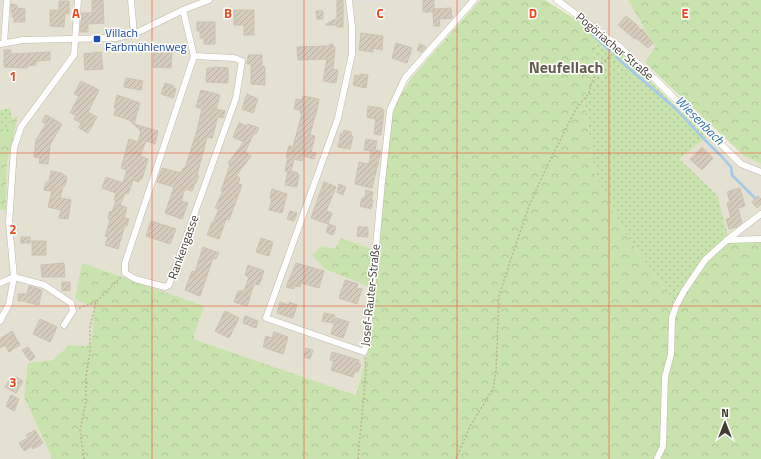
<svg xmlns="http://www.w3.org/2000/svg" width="761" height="459" font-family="'Titillium Web',sans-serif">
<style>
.residential{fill:#e4e0d2}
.grass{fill:url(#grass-dots)}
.forest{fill:url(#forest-crowns)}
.parking{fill:#e2e0dc}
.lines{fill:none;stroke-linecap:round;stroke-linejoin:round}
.stream{stroke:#a2caeb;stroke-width:2.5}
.building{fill:url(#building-hatch);stroke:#ccc2ae}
.street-casing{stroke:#beb8aa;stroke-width:7}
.path{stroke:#bcb299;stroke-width:1.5;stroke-dasharray:2 2;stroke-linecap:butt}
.street{stroke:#fff;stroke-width:6}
.grid{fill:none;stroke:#ed471e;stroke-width:1;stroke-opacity:0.55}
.transit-dot{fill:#1a4fb4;stroke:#fff;stroke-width:1.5}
.labels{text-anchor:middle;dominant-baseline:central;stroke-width:3;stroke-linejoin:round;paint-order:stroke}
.transit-label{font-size:12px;fill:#164399;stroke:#fff;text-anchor:start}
.street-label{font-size:12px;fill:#423d34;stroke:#fff}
.water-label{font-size:13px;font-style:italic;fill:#3471a7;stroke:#fff}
.district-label{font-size:16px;font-weight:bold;fill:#645c4c;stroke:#fff}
.grid-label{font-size:13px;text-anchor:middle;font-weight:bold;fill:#ed471e;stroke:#fff;stroke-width:3;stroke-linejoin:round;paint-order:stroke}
</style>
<defs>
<pattern id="grass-dots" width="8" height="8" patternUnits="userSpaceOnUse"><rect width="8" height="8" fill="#c9e3ae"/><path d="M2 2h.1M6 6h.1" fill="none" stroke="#aec496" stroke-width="1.8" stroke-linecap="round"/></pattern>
<pattern id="forest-crowns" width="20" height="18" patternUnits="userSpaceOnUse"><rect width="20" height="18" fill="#c9e3ae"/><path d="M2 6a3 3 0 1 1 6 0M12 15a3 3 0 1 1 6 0" fill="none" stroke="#aec496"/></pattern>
<pattern id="building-hatch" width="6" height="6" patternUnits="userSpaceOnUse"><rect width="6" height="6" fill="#d5ccbd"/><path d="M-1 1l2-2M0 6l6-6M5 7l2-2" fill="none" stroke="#b8b0a3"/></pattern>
</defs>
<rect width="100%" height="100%" fill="#f1ede4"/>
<g class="residential">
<polygon points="0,0 477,0 412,72 392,110 378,251 335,249 325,269 374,289 370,342 356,395 193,339 204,306 124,279 94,306 92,341 87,346 69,345 53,360 28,363 24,397 51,457 51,459 0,459 0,210 6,210 7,163 17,117 12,119 11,108 0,110"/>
<polygon points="559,0 628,0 655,47 645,63"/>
<polygon points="707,137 761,164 761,241 729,240 679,159"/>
</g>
<g class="grass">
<polygon points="599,34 621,52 707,137 679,159 717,195 729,240 676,305 628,238 596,178 584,104"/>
<polygon points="11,108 12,119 0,140 0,110"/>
</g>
<g class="forest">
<polygon points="480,0 545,0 599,34 584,104 596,178 628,238 676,305 698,262 729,240 761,241 761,459 51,459 51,456 24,397 28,363 53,360 69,345 87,346 92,341 94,307 75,299 82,263 204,306 193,339 356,395 370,342 374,289 325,269 312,255 322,246 335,249 341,238 378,251 392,110 411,78"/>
<polygon points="628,0 761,0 761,164 744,156 645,63 655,47"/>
<polygon points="18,116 7,163 6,210 0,210 0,140 12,119"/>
</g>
<polygon class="parking" points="354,0 381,0 381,2 354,3"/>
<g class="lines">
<g class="stream">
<polyline points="592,34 610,51"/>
<polyline points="616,57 677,110 699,134 723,158 731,167 732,175 761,204"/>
</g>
</g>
<g class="building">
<polygon points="92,0 103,0 104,23 88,24 88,32 80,32 82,13 92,13"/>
<polygon points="337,0 343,0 343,27 337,27 337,25 325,25 337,18"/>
<polygon points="423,0 434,0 434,9 451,8 452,18 439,19 440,26 434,26 433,12 423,12"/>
<polygon points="59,1 69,1 69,14 65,13 64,27 50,26 50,10 59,10"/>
<polygon points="11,4 17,5 17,8 25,9 25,22 14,22 14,17 12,17 12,12 11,12"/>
<polygon points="234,10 254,10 254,35 244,35 244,25 234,25"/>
<polygon points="316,11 323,11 323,19 317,19"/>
<polygon points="626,16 636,24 640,30 642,29 653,43 648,48 636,38 635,39 618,25"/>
<polygon points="197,22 215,22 215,44 204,44 204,38 200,38 200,31 197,31"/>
<polygon points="361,33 383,36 382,50 373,48 373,52 359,50"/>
<polygon points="396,43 412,48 407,63 392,58"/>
<polygon points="330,44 333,44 333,47 335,47 333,69 338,70 336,83 323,81 327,59 298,60 297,47 329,46"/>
<polygon points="420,44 426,47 422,52 417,50"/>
<polygon points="4,50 11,50 11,54 50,52 50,60 36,61 36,65 27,66 27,68 4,67"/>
<polygon points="154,50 172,51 171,68 153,67"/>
<polygon points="101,52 103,69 85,70 84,54"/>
<polygon points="248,55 262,55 262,66 265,67 265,85 251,84 251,64 247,64"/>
<polygon points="214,67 228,68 228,83 206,82 207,68 214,68"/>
<polygon points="360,74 368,75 366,88 353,85 355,75 360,76"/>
<polygon points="126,78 143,81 141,90 124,87"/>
<polygon points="81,81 99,90 88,112 97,117 88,133 79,128 81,123 74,119 76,115 70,113 79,96 74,94"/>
<polygon points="165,83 174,86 173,88 176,89 173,98 161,94"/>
<polygon points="201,90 220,95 216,109 225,111 223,118 218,117 212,138 207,137 197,175 199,176 196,183 195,183 192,191 185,189 181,201 188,203 182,219 165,213 174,187 157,182 162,168 181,173 183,168 185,168 196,134 202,109 196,107"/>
<polygon points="247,94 258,99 253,113 242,109"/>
<polygon points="117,95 140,103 134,124 158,131 155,144 146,141 140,156 148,159 142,179 140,178 139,182 133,180 128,194 125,193 120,205 127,208 124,218 129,219 127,226 125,225 118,249 105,245 108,237 105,236 110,220 108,219 110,211 112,212 116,201 114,200 116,193 102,188 106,177 123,183 127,170 121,168 129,139 138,142 141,131 129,120 114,115 116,108 114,108"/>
<polygon points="303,96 319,99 316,115 315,115 310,135 315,136 311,152 316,153 314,159 303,156 302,161 294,159 291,171 298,173 297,175 299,175 297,187 285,185 288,171 285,171 288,157 286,157 289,146 293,147 302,113 300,113 300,110 294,109 296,99 302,100"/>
<polygon points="368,106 382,108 381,110 384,110 381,135 374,134 376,119 367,117"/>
<polygon points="46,115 62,124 50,145 48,164 39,163 40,158 34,157 36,140 46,124 42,122"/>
<polygon points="239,123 247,126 248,124 259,128 256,134 254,133 245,152 251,156 236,176 240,178 238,184 242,185 229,220 226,219 219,239 207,235 212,222 213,223 219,209 215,208 223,191 221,191 230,165 228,163 244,142 233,137"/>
<polygon points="344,130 351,132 351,136 353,136 350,149 338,147 341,133 343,134"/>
<polygon points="366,139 377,141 375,150 381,151 372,188 355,184 359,162 369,164 371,151 364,150"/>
<polygon points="702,147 713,158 702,170 690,159"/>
<polygon points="51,171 61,173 67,177 65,186 63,186 60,198 71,200 68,219 59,218 61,210 48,207 52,191 44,190 46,182 49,182"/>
<polygon points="324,182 336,187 326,211 332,213 328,224 311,218"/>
<polygon points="339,184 346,187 343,195 337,192"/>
<polygon points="740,188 745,206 738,208 742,223 737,227 729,229 726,219 731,218 727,203 730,202 727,192"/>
<polygon points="272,189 287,194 282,213 269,210 272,199 270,198"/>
<polygon points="366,190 373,192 371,200 373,200 371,209 360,206 362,198 365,198"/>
<polygon points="758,196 761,199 761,204 757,208 752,202"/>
<polygon points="290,211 297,213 294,221 287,219"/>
<polygon points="151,221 176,229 170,244 146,236"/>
<polygon points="329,224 336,227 333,235 326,232"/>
<polygon points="358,227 368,227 368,237 357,236"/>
<rect x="21" y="237" width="9" height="6"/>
<polygon points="261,238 273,242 269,256 256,252"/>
<rect x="32" y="241" width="14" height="14"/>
<polygon points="203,247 219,253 216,259 213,258 200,296 185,290 192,271 195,272"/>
<polygon points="64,263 65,277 42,277 41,265"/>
<polygon points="296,263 324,271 319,288 301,283 300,287 295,286 294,289 286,287"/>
<polygon points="248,265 264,271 259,285 254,284 247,306 234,302 238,291 244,291 249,277 245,275"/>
<polygon points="345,280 358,284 356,288 362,289 357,304 339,298"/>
<polygon points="62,282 70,282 70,290 62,291"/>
<polygon points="29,286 42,290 39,305 26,302 26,301 18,301 18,294 27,294"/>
<polygon points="280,302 289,305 289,302 297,305 293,318 277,313"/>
<polygon points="225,311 239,318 229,338 215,331"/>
<polygon points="324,313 335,315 333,323 322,321"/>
<polygon points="245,316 258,321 256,328 243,323"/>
<polygon points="336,318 349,322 343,338 331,334"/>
<polygon points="40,319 57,327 50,342 33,334"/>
<polygon points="12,331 20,345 9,352 5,345 0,348 0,339"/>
<polygon points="274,332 288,337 283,354 263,347 266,336 272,338"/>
<polygon points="28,347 35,357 30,361 22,350"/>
<polygon points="306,348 313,350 310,359 304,357"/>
<polygon points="332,352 359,360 358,363 361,364 358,372 355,371 353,377 331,370 334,361 330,360"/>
<polygon points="11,377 15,379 16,377 23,381 16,393 5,387"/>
<polygon points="11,395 19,399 14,411 6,406"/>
<polygon points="35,430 43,443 33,449 32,446 24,451 19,443 28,438 26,435"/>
</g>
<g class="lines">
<g class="street-casing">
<g id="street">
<polyline points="131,0 134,34"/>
<polyline points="349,0 352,27 352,54 338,118 266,318 364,352 367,343 382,182 390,110 405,78 474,0"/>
<polyline points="557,0 620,47 656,80 741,164 761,172"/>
<polyline points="183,10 194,56 125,263 125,273 135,279 165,287 169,285 236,98 242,61 234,58 194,56"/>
<polyline points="4,43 7,0"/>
<polyline points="0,44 23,40 116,38 134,34 183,10 209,0"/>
<polyline points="727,240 761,239"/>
<polyline points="0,283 14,277 44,285 71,303 73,311 64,325"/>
<polyline points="0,321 9,304 14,277 9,223 14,148 21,127 74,55 78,0"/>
<polyline points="657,459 663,446 665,377 671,354 672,318 676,306 684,291 705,260 727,240 761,214"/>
</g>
</g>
<g class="path">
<polyline points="79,308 96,302"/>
<polyline points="84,459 80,431 86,401 86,376 90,353 90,327 96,302 121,277"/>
<polyline points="358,459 366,371 365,357"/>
<polyline points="456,459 470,426 493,389 496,371 499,296 510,262 529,206 546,168 576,109 589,93 591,84 600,65 615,52"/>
</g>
<use href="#street" class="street"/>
</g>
<path class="grid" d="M152 0V459M304 0V459M457 0V459M609 0V459M0 153H761M0 306H761"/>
<rect class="transit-dot" x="93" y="35" width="8" height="8" rx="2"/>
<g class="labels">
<g class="transit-label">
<text x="105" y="32">Villach<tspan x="105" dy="14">Farbmühlenweg</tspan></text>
</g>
<g class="street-label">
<text transform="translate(615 46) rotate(40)">Pogöriacher Straße</text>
<text transform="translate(183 247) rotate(-70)">Rankengasse</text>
<text transform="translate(370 295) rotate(-84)">Josef-Rauter-Straße</text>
</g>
<g class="water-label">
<text transform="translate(700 120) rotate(45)">Wiesenbach</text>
</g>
<g class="district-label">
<text x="566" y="67">Neufellach</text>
</g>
</g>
<g class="grid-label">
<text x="76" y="18">A</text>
<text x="228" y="18">B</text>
<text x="380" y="18">C</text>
<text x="533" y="18">D</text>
<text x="685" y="18">E</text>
<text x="13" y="81">1</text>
<text x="13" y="234">2</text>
<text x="13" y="387">3</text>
</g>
<g transform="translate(725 423)" stroke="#ffffff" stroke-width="3" paint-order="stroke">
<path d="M0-3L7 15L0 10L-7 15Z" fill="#423d34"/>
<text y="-6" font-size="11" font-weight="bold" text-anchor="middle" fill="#423d34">N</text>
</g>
</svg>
